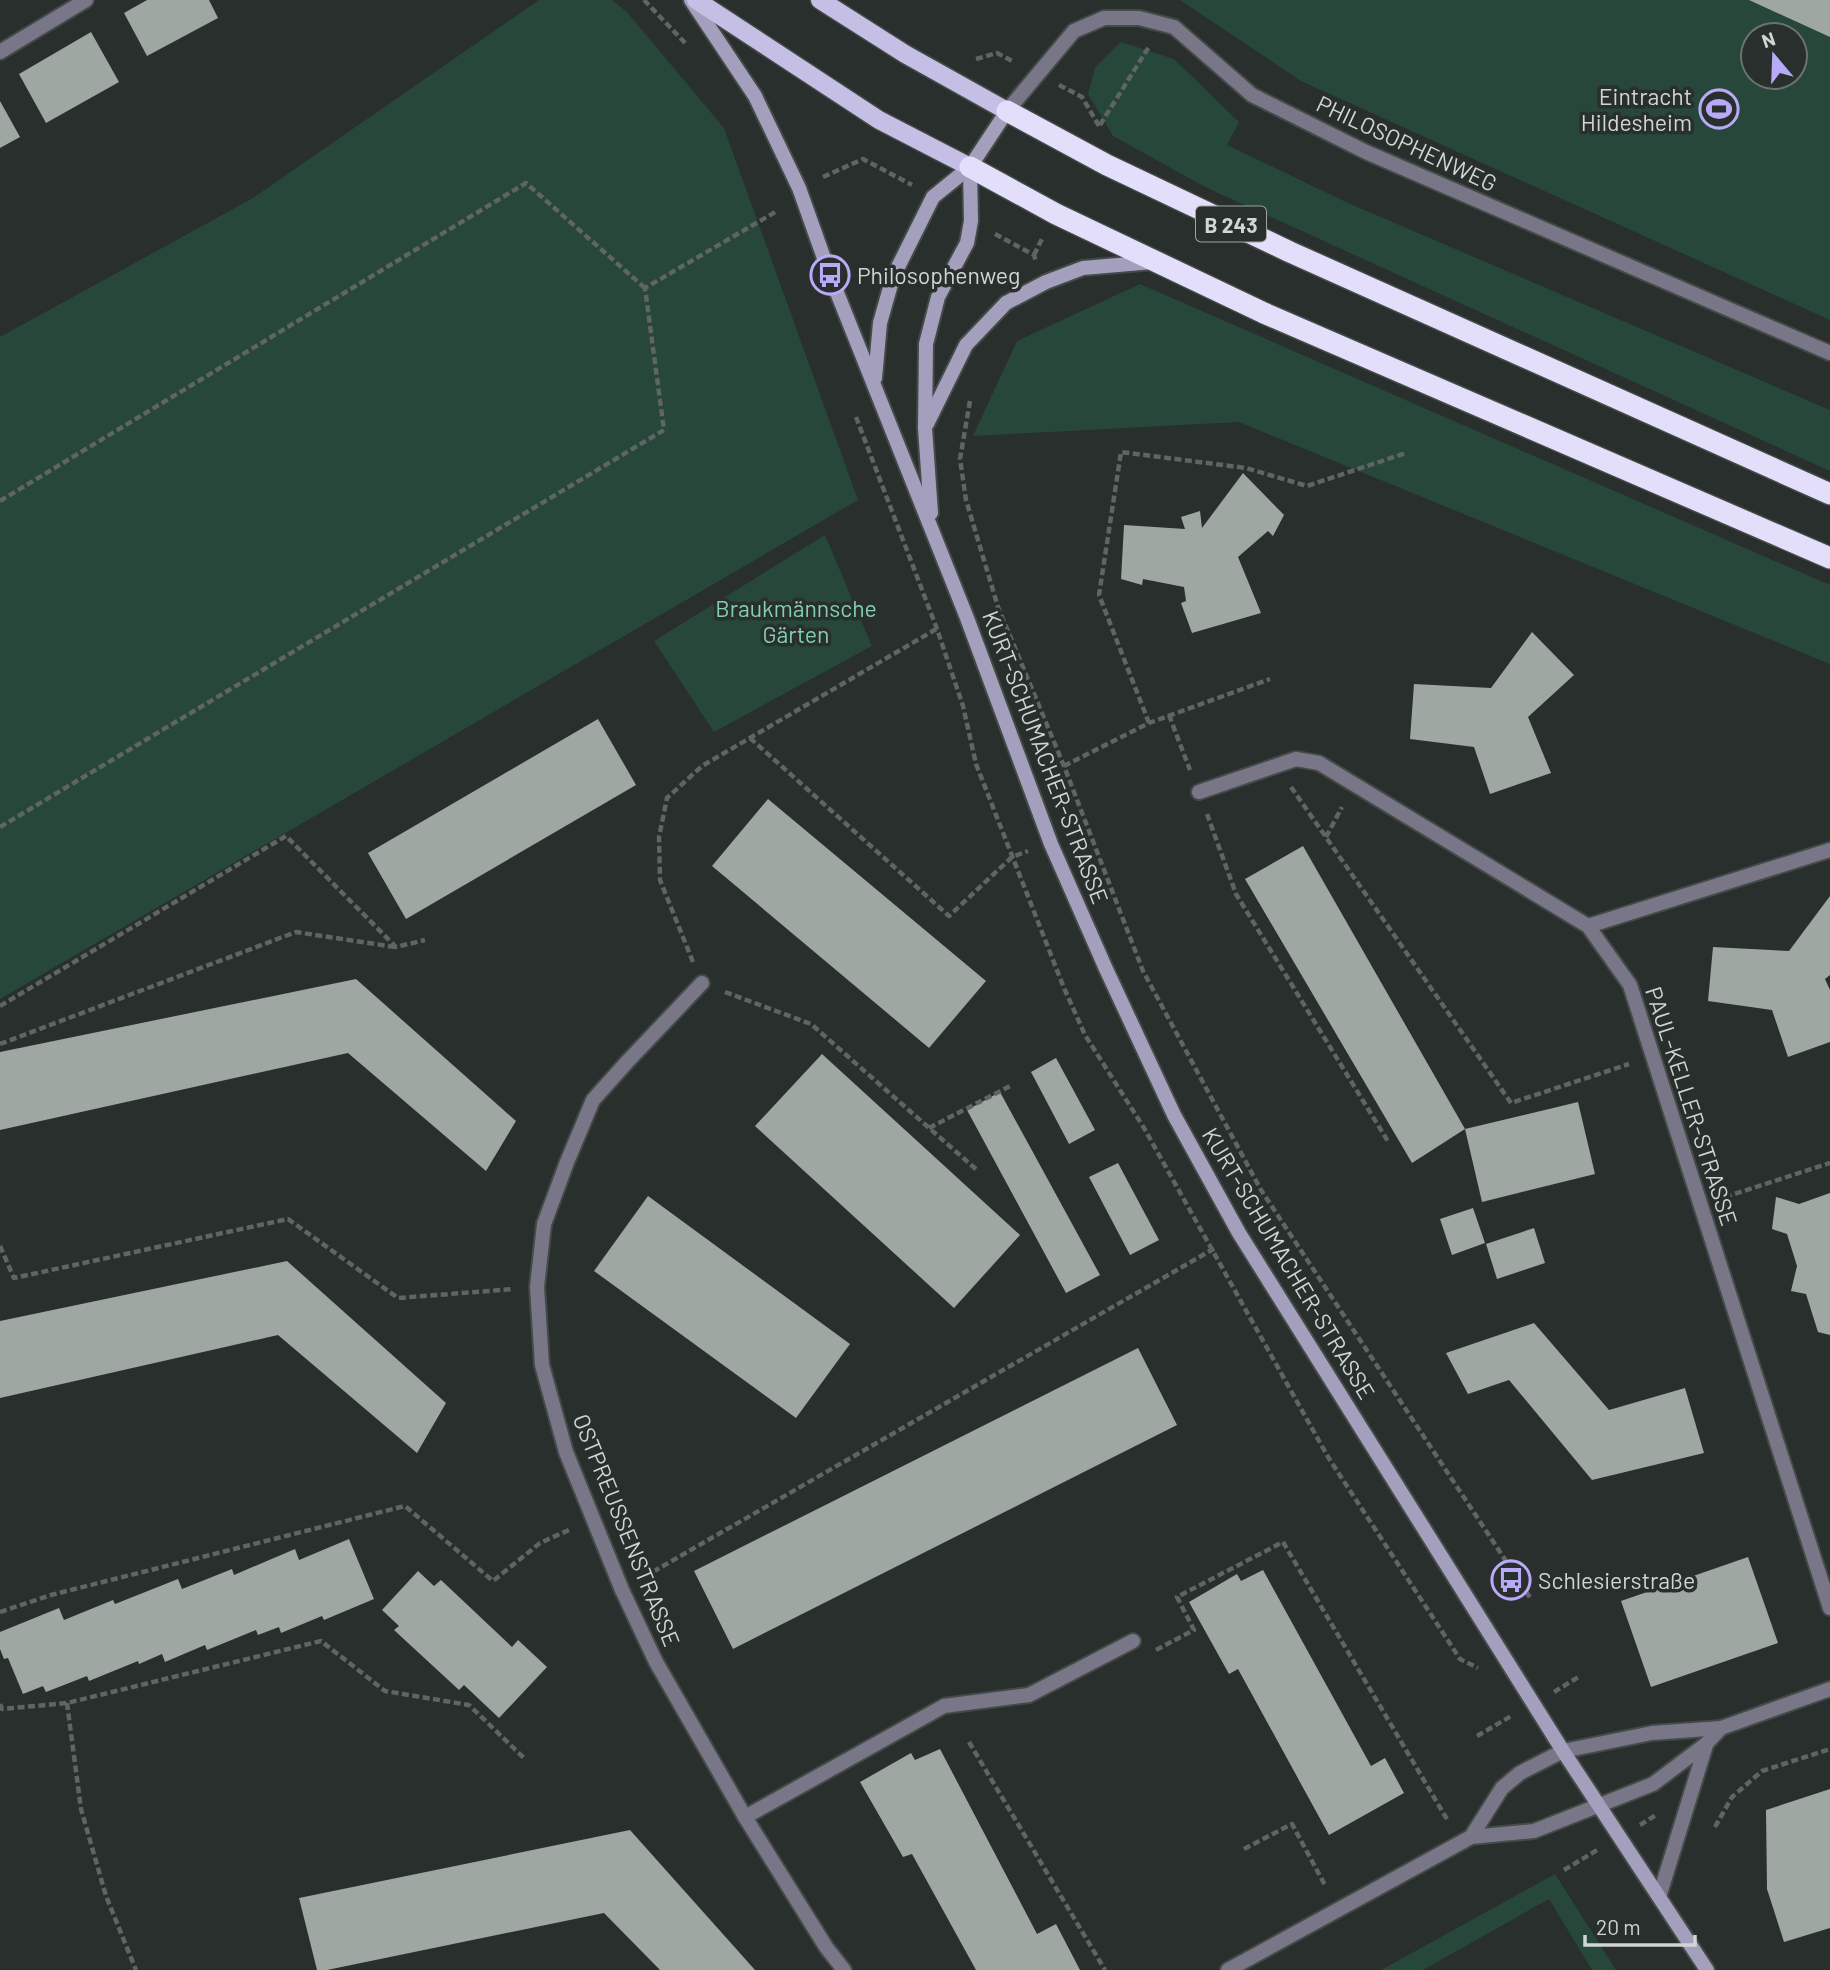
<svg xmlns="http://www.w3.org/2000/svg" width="1830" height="1970" font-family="Barlow,sans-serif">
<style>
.green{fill:#27473a;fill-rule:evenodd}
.building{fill:#9ea7a2}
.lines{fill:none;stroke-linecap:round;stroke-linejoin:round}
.lane-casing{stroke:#434a47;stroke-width:18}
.street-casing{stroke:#434a47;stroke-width:18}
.secondary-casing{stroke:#434a47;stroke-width:18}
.primary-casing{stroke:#434a47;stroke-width:21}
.highway-casing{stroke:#434a47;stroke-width:24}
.path{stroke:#5e6562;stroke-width:4.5;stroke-dasharray:7 3.5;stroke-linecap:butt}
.lane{stroke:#797688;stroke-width:14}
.street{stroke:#797688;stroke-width:14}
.secondary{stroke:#a49fbc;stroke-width:14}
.primary{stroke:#c5bfe5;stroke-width:18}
.highway{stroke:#e3defa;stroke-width:21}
.labels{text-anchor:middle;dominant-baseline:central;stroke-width:7;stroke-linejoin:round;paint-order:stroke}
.shield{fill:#282f2c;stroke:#9ea4a2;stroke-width:2}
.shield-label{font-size:21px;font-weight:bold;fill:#d1d6d4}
.poi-label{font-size:23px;fill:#d1d6d4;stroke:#282f2c;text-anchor:start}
.street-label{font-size:23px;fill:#d1d6d4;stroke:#282f2c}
.park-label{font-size:23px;fill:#81d1b0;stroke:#282f2c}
</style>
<rect width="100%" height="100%" fill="#282f2c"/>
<g class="green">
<polygon points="539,0 612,0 627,12 724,128 858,500 0,999 0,337 253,198"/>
<path d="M1180 0H1830V320L1301 81ZM1753 35H1795V77H1753Z"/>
<polygon points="1121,42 1174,59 1239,122 1227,145 1346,202 1830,410 1830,471 1207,188 1113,136 1088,94 1095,68"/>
<polygon points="1140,284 1830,585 1830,664 1239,422 973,436 1017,341"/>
<polygon points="825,535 872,646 714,732 654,641"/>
<polygon points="1555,1874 1616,1970 1592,1970 1549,1899 1423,1970 1381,1970"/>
</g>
<g class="building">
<polygon points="147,0 209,0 218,18 147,56 124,13"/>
<polygon points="1749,0 1830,0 1830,37"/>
<polygon points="91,32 119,82 46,123 19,74"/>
<polygon points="0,101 20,137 0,148"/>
<polygon points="1243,473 1284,515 1273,536 1268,531 1238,557 1261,613 1192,633 1181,603 1186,601 1184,587 1143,579 1142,585 1121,579 1124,525 1185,529 1181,517 1200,511 1202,528"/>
<polygon points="1532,632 1574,675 1528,717 1551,773 1490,794 1474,747 1410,739 1414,684 1491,688"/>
<polygon points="598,719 636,785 406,919 368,853"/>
<polygon points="768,799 986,981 929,1048 712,866"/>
<polygon points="1303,846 1465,1129 1578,1102 1595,1174 1482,1202 1465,1129 1412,1163 1245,879"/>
<polygon points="1830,896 1830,975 1825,979 1830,990 1830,1042 1788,1057 1772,1010 1708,1001 1713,947 1789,951"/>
<polygon points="356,979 516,1121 486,1171 348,1053 0,1130 0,1052"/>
<polygon points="822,1054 1020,1235 954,1308 755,1126"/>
<polygon points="1056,1058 1095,1130 1069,1144 1031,1072"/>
<polygon points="1000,1092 1100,1275 1066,1293 967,1110"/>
<polygon points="1118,1163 1159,1240 1130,1255 1089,1177"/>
<polygon points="1830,1193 1830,1335 1818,1332 1806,1294 1791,1291 1797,1266 1787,1234 1772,1229 1776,1197 1799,1204"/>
<polygon points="648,1196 850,1344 796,1418 594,1271"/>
<polygon points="1473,1208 1485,1243 1452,1255 1440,1219"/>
<polygon points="1534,1228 1545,1263 1497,1279 1486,1244"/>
<polygon points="287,1261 446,1403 417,1453 278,1335 0,1398 0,1321"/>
<polygon points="1534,1323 1609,1410 1685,1388 1704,1453 1592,1480 1509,1380 1468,1394 1446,1353"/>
<polygon points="1138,1348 1177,1425 733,1649 694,1571"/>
<polygon points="349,1539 374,1599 324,1620 322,1616 281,1633 279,1627 258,1635 256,1630 207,1650 205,1645 165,1662 162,1654 139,1664 138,1661 89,1681 87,1676 46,1692 43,1686 23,1694 8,1658 4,1659 0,1649 0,1632 59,1608 64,1620 113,1600 115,1604 178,1579 182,1589 232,1569 234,1575 295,1549 299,1560"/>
<polygon points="1748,1557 1778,1643 1651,1687 1621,1601"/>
<polygon points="1263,1570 1371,1766 1385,1758 1404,1793 1329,1835 1238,1669 1229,1674 1189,1602 1237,1574 1241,1581"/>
<polygon points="418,1571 434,1586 441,1580 512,1647 518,1640 547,1667 499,1718 464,1685 459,1690 394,1630 399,1626 382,1610"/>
<polygon points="940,1749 1037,1934 1056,1924 1080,1970 976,1970 912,1854 903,1857 860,1782 911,1753 915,1760"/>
<polygon points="1830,1789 1830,1928 1784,1942 1767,1889 1766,1810"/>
<polygon points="630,1830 755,1970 660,1970 604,1913 327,1970 317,1970 299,1898"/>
</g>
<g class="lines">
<g class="lane-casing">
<g id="lane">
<polyline points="1007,111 1074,31 1104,18 1139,18 1174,27 1252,95 1366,152 1830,353"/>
<polyline points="745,1817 944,1706 1029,1695 1133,1641"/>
</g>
</g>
<g class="street-casing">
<g id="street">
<polyline points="0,52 86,0"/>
<polyline points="1199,792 1296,759 1319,763 1588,926 1630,985 1830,1608"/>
<polyline points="1588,926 1830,850"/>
<polyline points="702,983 627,1062 593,1100 567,1162 544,1224 537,1287 542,1365 566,1452 622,1590 656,1662 745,1817 826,1947 844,1970"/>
<polyline points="1471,1837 1502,1788 1520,1773 1563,1751 1652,1733 1721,1728 1830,1689"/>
<polyline points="1659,1897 1706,1745"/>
<polyline points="1228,1970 1471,1837 1534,1831 1653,1784 1706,1744 1721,1728"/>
</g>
</g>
<g class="secondary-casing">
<g id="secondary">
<polyline points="691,0 755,96 799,188 830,275 967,618 1051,844 1106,969 1174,1115 1239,1233 1563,1751 1707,1970"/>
<polyline points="875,378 880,323 893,277 933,197 970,167 1007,111"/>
<polyline points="927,424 966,345 1006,303 1046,282 1083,268 1153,262"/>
<polyline points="931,513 925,428 926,344 938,297 967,243 971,221 970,167"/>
</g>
</g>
<g class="primary-casing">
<g id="primary">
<polyline points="696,0 879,120 970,167"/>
<polyline points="820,0 905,54 1007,111"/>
</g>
</g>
<g class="highway-casing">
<g id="highway">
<polyline points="1007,111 1107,165 1290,252 1830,494"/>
<polyline points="970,167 1056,214 1264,313 1830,558"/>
</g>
</g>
<g class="path">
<polyline points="644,0 687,45"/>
<polyline points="976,59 997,53 1014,62"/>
<polyline points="1059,85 1082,97 1099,126"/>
<polyline points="1100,125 1150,45"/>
<polyline points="823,177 863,159 912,185"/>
<polyline points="995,234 1034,255 1036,261"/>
<polyline points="1034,255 1043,237"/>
<polyline points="970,401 960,459 966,500 998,607 1064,766 1143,971 1261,1190 1531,1599"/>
<polyline points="856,417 937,629 963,706 976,764 1064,988 1085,1035 1144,1128 1328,1457 1460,1659 1478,1668"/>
<polyline points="0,501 526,183 645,288"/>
<polyline points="1169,715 1190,770"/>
<polyline points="1149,723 1099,595 1121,452 1246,468 1307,486 1406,453"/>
<polyline points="750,738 949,916 1012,857 1028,851"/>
<polyline points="1064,766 1149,723 1270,679"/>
<polyline points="1291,787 1511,1103 1629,1064"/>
<polyline points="1207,814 1236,894 1389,1143"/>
<polyline points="0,827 664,430 645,288 777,211"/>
<polyline points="1326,837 1342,807"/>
<polyline points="693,962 660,880 659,837 667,798 702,766 938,628"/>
<polyline points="725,992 811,1024 978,1171"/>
<polyline points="0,1006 286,836 396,947 425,940"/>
<polyline points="0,1044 296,932 395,947"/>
<polyline points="929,1128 1012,1085"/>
<polyline points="1725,1197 1830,1163"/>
<polyline points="0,1246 14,1278 288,1219 398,1298 514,1289"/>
<polyline points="644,1577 1215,1248"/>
<polyline points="0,1612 51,1595 405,1506 493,1581 540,1543 571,1529"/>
<polyline points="1156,1650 1194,1630 1177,1597 1283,1542 1448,1821"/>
<polyline points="1554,1692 1580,1676"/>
<polyline points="67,1703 81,1809 106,1896 136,1970"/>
<polyline points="0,1704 2,1709 67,1703 321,1641 385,1691 469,1705 524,1758"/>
<polyline points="1477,1736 1513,1715"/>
<polyline points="969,1742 1105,1970"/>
<polyline points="1640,1825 1656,1815"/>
<polyline points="1715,1827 1732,1797 1762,1771 1830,1749"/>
<polyline points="1244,1849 1292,1824 1326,1887"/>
<polyline points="1564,1870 1599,1849"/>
</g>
<use href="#lane" class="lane"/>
<use href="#street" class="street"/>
<use href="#secondary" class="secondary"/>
<use href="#primary" class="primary"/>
<use href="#highway" class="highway"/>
</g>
<defs>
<g id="stadium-ring" transform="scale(2.0125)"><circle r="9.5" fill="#282f2c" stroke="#b9aaf7" stroke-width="1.5"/><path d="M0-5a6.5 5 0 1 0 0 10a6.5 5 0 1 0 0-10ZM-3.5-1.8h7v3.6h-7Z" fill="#b9aaf7"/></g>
<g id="bus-ring" transform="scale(2.0125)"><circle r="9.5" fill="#282f2c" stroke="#b9aaf7" stroke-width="1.5"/><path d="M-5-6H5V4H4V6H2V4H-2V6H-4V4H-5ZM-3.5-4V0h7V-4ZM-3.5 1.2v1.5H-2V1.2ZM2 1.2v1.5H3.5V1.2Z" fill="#b9aaf7"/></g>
</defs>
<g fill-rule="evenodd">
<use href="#stadium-ring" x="1719" y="109"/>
<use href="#bus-ring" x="830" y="275"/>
<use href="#bus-ring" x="1511" y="1580"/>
</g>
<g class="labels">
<rect class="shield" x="1196" y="206.5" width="70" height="35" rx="5"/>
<g class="shield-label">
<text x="1231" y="224">B 243</text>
</g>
<g class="poi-label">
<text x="1692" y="96" text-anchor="end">Eintracht<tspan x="1692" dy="26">Hildesheim</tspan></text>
<text x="857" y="275">Philosophenweg</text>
<text x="1538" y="1580">Schlesierstraße</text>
</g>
<g class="street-label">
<text transform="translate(1407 143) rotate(25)">PHILOSOPHENWEG</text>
<text transform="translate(1046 757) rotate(69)">KURT-SCHUMACHER-STRASSE</text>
<text transform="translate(1692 1106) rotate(72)">PAUL-KELLER-STRASSE</text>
<text transform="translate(1289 1263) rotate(59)">KURT-SCHUMACHER-STRASSE</text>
<text transform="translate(627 1530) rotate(68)">OSTPREUSSENSTRASSE</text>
</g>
<g class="park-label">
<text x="796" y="608">Braukmännsche<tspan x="796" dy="26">Gärten</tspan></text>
</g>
</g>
<g transform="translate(1774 56) rotate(341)"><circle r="33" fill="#282f2c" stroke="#6c726f" stroke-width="2"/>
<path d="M0-5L12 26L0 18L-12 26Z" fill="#b9aaf7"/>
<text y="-10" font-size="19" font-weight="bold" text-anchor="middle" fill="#d1d6d4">N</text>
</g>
<path d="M1585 1935v10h110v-10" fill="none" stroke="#d1d6d4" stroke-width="3.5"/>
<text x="1596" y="1935" font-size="21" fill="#d1d6d4" stroke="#282f2c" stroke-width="5" paint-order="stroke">20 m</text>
</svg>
